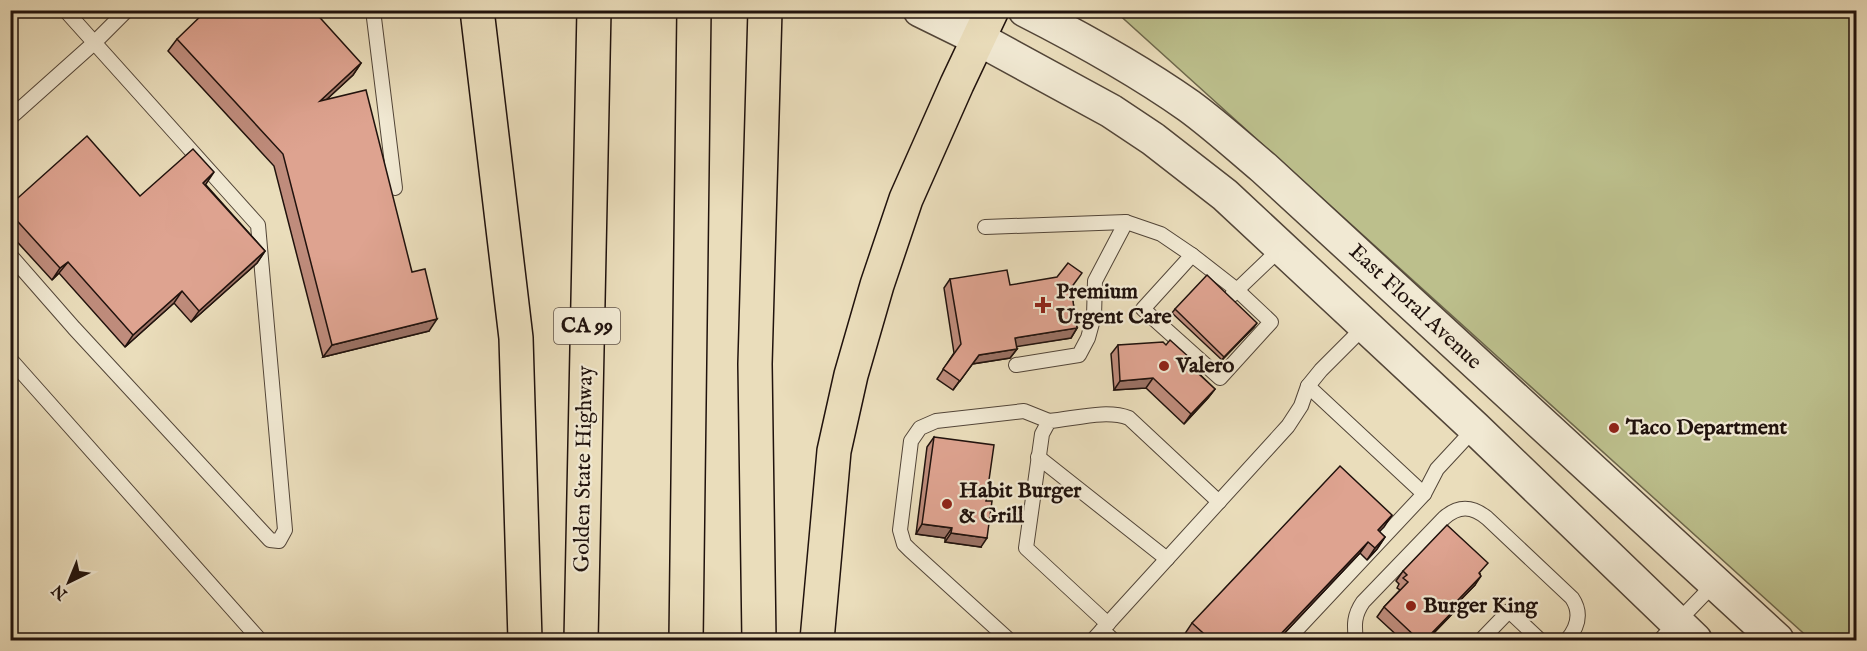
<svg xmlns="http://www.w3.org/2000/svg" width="1867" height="651" font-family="'IM FELL English',serif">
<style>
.green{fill:#bcbf8c;stroke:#6e684c;stroke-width:1.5}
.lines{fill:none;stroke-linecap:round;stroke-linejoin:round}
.service-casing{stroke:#524538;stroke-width:16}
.tertiary-casing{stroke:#524538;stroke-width:36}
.motorway-casing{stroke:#20120d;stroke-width:36}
.service{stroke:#f1e9d3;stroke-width:14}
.tertiary{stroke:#f1e9d3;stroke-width:33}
.motorway{stroke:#eaddbb;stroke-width:33}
.wall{fill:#bf8c7c;stroke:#20120d;stroke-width:1.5}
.shaded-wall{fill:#9b7265;stroke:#20120d;stroke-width:1.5}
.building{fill:#dea390;stroke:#20120d;stroke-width:1.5}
.poi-dot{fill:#8f2418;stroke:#f1e9d3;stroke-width:2}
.labels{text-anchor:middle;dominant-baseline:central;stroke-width:4.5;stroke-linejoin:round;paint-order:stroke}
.shield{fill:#f1e9d3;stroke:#5f5248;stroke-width:1.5}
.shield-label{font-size:21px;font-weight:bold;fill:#20120d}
.poi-label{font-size:22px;font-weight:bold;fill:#20120d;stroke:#f1e9d3;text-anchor:start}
.street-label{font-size:22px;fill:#20120d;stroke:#f1e9d3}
</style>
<rect width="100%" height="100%" fill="#eaddbb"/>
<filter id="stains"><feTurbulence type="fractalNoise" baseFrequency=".00333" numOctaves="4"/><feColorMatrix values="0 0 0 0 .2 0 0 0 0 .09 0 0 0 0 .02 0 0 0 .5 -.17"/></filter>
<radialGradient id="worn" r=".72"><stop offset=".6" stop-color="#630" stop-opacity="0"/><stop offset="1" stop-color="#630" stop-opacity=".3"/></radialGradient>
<polygon class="green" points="1115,11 1856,11 1856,640 1811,640"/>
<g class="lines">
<g class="service-casing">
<g id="service">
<polyline points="373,10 395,188"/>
<polyline points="10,118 94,43 127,10"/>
<polyline points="985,227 1126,222"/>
<polyline points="10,255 74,328 270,540 279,541 285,530 258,225 65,10"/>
<polyline points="1192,255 1143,309 1220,378 1271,322 1237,290 1232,295"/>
<polyline points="10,359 260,640"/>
<polyline points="1016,365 1079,355 1088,338 1094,316 1095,281 1126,222 1161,234 1192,255 1237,290 1282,247"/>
<polyline points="1308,386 1424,494 1437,469 1475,428"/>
<polyline points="1038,457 1167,559"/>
<path d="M1108 624 1026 548 1042 434 1049 421C1074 419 1106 409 1129 418L1219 502"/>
<polyline points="1102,630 1113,640"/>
<polyline points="1009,640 910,550 904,544 900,530 911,441 920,428 936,421 1024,411 1049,421"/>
<polyline points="1093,640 1288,426 1301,406 1308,386 1321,370 1366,325"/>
<polyline points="1287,640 1424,494"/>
<path d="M1356 640C1354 625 1354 615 1363 602L1444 518C1459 505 1472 506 1487 518L1572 598C1582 613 1578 627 1567 640"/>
<polyline points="1481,640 1509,611 1540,640"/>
<polyline points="1660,640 1715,583"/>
</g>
</g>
<g class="tertiary-casing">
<g id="tertiary">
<polyline points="920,10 979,39 1111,111 1153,139 1225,195 1475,428 1695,640"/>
<path d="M1025 10C1082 39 1138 70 1189 106 1215 125 1239 147 1264 168L1777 640"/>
</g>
</g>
<g class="motorway-casing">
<g id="motorway">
<polyline points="477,10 516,338 525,640"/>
<polyline points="581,640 594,10"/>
<polyline points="686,640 694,10"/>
<polyline points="759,640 755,364 765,10"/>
<polyline points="817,640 834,451 851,375 877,285 906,199 957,84 992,10"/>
</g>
</g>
<use href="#service" class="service"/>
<use href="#tertiary" class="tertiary"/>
<use href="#motorway" class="motorway"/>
</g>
<g class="wall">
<polygon points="177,39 361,63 353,75 327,99 412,272 429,331 323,357 274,166 168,51"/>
<polygon points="206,185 265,251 257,263 191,322 174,303 125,347 59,273 52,280 10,234 10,205 140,196"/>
<polygon points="950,279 1010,285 1071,289 1077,328 1071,338 1016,346 1017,349 1010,358 972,364 953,390 937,379 954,353 944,288"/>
<polygon points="1175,309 1254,327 1222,360 1172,313"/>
<polygon points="1118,345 1188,363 1215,389 1208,398 1184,424 1146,388 1114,390 1111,354"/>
<polygon points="934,437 981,547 945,542 945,538 916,534 927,447"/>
<polygon points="1392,515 1379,532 1385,537 1377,549 1367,560 1360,553 1278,640 1190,640 1184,635 1192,623"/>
<polygon points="1403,571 1480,574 1475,585 1459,601 1454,612 1427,640 1402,640 1377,617 1384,607 1400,590 1397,588 1399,584 1396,581"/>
</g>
<g class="shaded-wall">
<polygon points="361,63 353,75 312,113 320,101"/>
<polygon points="214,172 206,184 195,194 203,183"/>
<polygon points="265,251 257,263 191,322 199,311"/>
<polygon points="68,262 59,273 52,280 60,268"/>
<polygon points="182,291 174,303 125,347 133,335"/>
<polygon points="437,319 429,331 323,357 332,345"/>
<polygon points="1257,323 1254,327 1222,360 1224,357"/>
<polygon points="1077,328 1071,338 1008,348 1015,338"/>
<polygon points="1017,349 1010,358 972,364 953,390 979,355"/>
<polygon points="1153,378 1146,388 1114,390 1120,381"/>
<polygon points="1215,389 1208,398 1184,424 1191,414"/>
<polygon points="1392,515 1384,527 1369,542 1378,530"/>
<polygon points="922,524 952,528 945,538 916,534"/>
<polygon points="951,533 987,538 981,547 945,542"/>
<polygon points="1385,537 1377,549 1367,560 1375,548"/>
<polygon points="1368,542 1360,553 1278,640 1275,640"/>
<polygon points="1481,576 1475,585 1451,610 1458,600"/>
<polygon points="1461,603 1454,612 1427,640 1425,640"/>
</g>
<g class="building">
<polygon points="207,10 313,10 361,63 320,101 366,90 412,272 425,269 437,319 332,345 283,154 177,39"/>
<polygon points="87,136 140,196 193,149 214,172 203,183 265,251 199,311 182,291 133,335 68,262 60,268 10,213 10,205"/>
<polygon points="1068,263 1082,273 1071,288 1077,328 1015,338 1017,349 979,355 960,381 943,369 961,344 950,279 1007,270 1010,285 1057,277"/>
<polygon points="1207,275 1257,323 1224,357 1175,309"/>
<polygon points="1170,340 1191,359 1187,363 1215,389 1191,414 1153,378 1120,381 1118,345 1163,342 1166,345"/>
<polygon points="934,437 994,445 986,501 992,501 987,538 951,533 952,528 922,524"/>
<polygon points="1340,466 1392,515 1378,530 1385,537 1375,548 1368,542 1275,640 1211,640 1192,623"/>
<polygon points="1447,525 1488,563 1479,573 1481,576 1458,600 1461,603 1425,640 1419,640 1384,607 1408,582 1403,578 1407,575 1403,571"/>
</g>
<g class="poi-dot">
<path d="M1040 296h6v6h6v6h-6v6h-6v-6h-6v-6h6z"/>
<circle cx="1164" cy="366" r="6"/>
<circle cx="1614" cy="428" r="6"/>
<circle cx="947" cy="504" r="6"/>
<circle cx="1411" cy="606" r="6"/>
</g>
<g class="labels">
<rect class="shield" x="554" y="308" width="66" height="36" rx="4.5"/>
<g class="shield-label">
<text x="587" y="326">CA 99</text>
</g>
<g class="poi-label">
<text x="1056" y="292">Premium<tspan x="1056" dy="25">Urgent Care</tspan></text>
<text x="1176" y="366">Valero</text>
<text x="1626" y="428">Taco Department</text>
<text x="959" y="491">Habit Burger<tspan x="959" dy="25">&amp; Grill</tspan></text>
<text x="1423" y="606">Burger King</text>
</g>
<g class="street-label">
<text transform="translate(1415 307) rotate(43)">East Floral Avenue</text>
<text transform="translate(584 469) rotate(-89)">Golden State Highway</text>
</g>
</g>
<rect width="1867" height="651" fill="none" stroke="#eaddbb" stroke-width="36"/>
<rect x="12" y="12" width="1843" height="627" fill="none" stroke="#20120d" stroke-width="3"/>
<rect x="18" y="18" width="1831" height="615" fill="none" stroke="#20120d" stroke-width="1.5"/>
<g transform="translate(69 582) rotate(223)" stroke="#f1e9d3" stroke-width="4.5" paint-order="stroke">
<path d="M0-4.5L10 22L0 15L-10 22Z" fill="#20120d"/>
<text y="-9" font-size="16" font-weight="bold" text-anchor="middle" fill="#20120d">N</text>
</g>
<rect width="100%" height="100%" filter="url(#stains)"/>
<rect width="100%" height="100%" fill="url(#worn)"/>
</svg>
